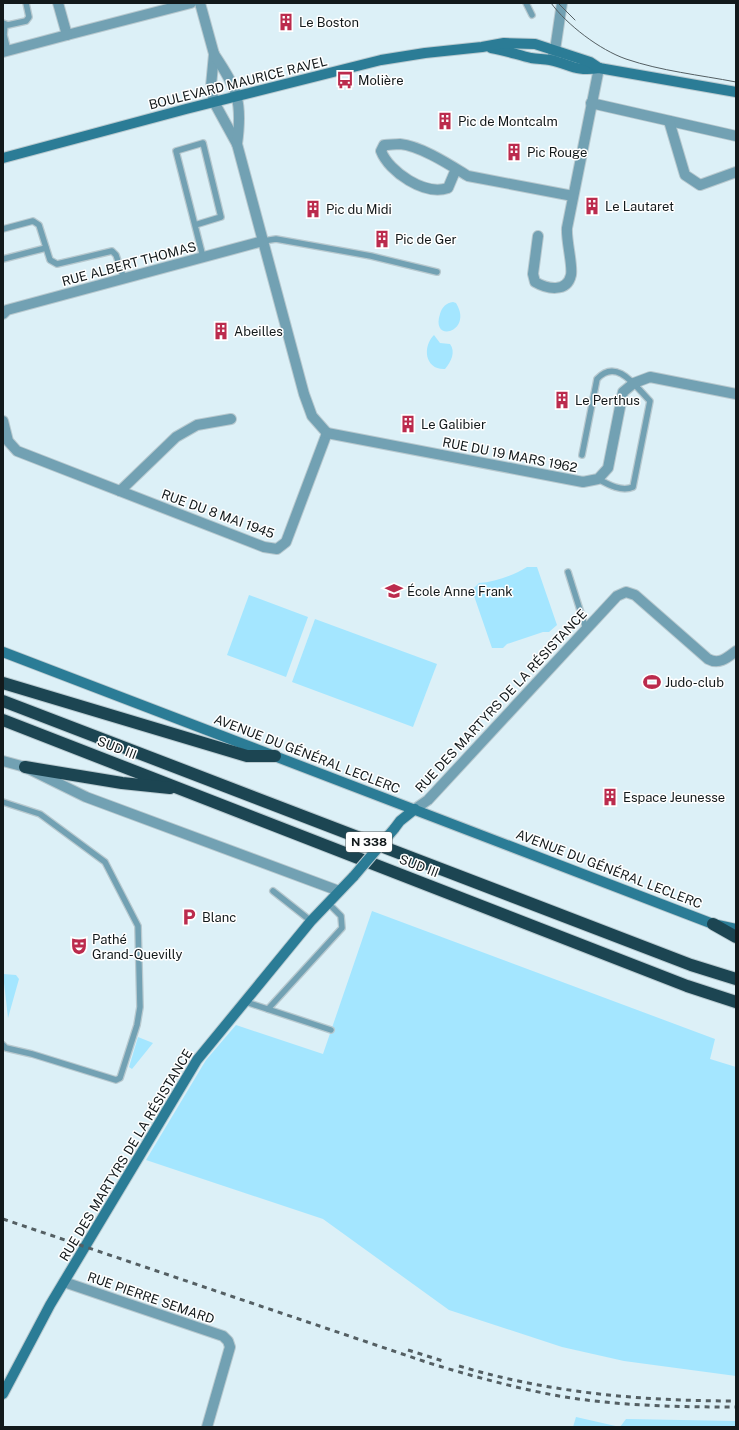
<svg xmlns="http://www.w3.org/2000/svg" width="739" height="1430" font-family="'Public Sans',sans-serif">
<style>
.green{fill:#a4e6ff}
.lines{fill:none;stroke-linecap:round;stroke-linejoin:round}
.lane-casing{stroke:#b8c9cf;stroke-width:8}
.street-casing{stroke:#b8c9cf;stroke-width:12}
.secondary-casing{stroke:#b8c9cf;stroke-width:12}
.highway-casing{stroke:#b8c9cf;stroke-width:14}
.lane{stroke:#72a1b3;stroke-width:5.5}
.street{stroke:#72a1b3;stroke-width:10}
.secondary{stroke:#2b7c96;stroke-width:10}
.highway{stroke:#1c4552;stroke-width:12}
.tram{stroke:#545f63;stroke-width:1}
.rail{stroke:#545f63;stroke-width:3;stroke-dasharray:5 5;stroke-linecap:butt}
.secondary-bridge-casing{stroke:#b8c9cf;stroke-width:12;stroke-linecap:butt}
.secondary-bridge{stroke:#2b7c96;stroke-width:10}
.labels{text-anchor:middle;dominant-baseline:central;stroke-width:3;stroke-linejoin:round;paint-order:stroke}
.shield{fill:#fff;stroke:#595e5f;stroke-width:1}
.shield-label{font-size:12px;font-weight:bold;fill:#12191b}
.poi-label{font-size:13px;fill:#12191b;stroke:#fff;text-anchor:start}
.street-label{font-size:13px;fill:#12191b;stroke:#fff}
</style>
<rect width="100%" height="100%" fill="#dcf0f7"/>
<g class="green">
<path d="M453 302 456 303C474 332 430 344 440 314 442 307 446 303 453 302Z"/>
<path d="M434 335 440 343 450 344C456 352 451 362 445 369 425 370 422 347 434 335Z"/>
<path d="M527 567H537L557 625 549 632H543L507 644 503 648H492L472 590 479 583C495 582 514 575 527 567Z"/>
<polygon points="249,595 308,617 286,677 227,655"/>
<polygon points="315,619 437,664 413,727 292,682"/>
<polygon points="372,911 715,1039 710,1059 736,1067 736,1376 624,1361 562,1347 449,1310 323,1219 146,1160 206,1060 236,1025 323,1054"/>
<polygon points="3,974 16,975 19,979 8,1018"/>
<polygon points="138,1037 153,1043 132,1069 129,1067"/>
<polygon points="576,1417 620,1427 573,1427"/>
<polygon points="626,1419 736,1421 736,1427 620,1427"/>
</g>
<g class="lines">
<g class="lane-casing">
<g id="lane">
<polyline points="526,3 532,15"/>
<polyline points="3,23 8,25 26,21 29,17 26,3"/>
<polyline points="5,25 4,35 8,51"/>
<polyline points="195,225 221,217 203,143 176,151 203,257"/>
<polyline points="3,229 33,221 39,225 50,260 57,264 112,251 116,255 124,279"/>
<polyline points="263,241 276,239 371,256 437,272"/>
<polyline points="3,259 46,248"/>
<path d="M582 455 597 379C617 357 636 387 650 401L633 487C622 492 609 485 598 479"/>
<polyline points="568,572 586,629"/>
<polyline points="3,802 40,814 105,862 138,926 140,1007 137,1025 120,1078 116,1080 32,1054 6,1048 3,1045"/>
<polyline points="273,891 311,921"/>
<polyline points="246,1002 331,1030"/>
<polyline points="268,1009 342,928 341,916 328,903"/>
</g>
</g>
<g class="street-casing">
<g id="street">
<polyline points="58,3 67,35 191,3"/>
<polyline points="200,3 214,54 211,86 214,102 237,144"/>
<polyline points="3,52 67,35"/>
<path d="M214 54C237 89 243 101 237 144L304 394 312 416 327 433"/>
<polyline points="552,58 555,50 562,3"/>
<polyline points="591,103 736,136"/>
<polyline points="669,121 685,175 700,185 736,172"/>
<path d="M456 169 448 188C425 196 389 172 381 151L384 145C389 145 395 144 400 144 421 146 450 165 468 176L573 196"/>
<path d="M538 236 533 274 535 282C547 289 567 293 571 275 573 265 566 241 567 228L599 68"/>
<polyline points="3,314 7,310 263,241"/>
<polyline points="3,421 8,441 17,451 264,547 277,549 286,542 327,433"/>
<polyline points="327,433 583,482 598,479 608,468 623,392 634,383 650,377 736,394"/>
<polyline points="120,491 176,437 197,425 231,419"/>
<polyline points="3,761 25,767 86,797 339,891"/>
<path d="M415 809 428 800 617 596 626 592 635 595 708 659C719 665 727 658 736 651"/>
<polyline points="64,1282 223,1336 228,1341 230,1347 207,1427"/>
</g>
</g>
<g class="secondary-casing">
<g id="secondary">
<path d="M491 48C505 50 518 55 531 58 537 59 544 59 550 60 570 64 575 72 599 68L736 92"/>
<polyline points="3,158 186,109 381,60 425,53 482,47 504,43 535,44 590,62 599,68"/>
<polyline points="3,652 713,924 736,929"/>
<polyline points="394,829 400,821 415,809"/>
<polyline points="3,1394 50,1305 197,1060 311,921 354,876"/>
</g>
</g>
<g class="highway-casing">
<g id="highway">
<polyline points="3,683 247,756 275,756"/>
<polyline points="3,701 691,965 736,979"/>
<polyline points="3,720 687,986 736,1002"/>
<polyline points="25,767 122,783 170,788"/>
<polyline points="713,924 736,937"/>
</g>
</g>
<use href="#lane" class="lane"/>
<use href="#street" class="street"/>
<use href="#secondary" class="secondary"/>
<use href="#highway" class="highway"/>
<g class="tram">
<path d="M551 3C567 25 600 50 626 59 661 71 700 75 736 82"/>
<polyline points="558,3 575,20"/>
</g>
<g class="rail">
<path d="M3 1219 429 1363C472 1376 515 1388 559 1396 618 1406 677 1407 736 1407"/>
<polyline points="408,1350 446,1362"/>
<path d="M459 1366C550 1393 642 1401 736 1401"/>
</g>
<g class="secondary-bridge-casing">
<polyline id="secondary-bridge" points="354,876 394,829"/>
</g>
<use href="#secondary-bridge" class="secondary-bridge"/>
</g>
<defs>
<g id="building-bare" transform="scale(1.38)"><path d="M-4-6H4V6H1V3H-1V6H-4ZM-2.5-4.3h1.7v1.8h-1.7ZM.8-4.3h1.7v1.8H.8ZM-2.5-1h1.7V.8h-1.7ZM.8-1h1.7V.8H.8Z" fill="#bb2b4d" stroke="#fff" stroke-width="2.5" paint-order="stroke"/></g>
<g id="bus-bare" transform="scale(1.38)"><path d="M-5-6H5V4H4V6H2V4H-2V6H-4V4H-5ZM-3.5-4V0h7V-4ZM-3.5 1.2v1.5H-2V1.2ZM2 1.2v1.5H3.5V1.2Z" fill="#bb2b4d" stroke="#fff" stroke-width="2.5" paint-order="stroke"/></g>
<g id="school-bare" transform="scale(1.38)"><path d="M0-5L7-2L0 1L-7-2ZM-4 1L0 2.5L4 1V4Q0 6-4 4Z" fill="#bb2b4d" stroke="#fff" stroke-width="2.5" paint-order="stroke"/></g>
<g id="stadium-bare" transform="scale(1.38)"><path d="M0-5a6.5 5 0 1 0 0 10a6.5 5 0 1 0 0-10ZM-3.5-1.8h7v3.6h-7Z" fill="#bb2b4d" stroke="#fff" stroke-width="2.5" paint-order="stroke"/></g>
<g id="parking-bare" transform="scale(1.38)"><path d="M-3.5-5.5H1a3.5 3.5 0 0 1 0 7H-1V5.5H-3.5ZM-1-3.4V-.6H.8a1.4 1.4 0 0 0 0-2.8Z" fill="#bb2b4d" stroke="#fff" stroke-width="2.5" paint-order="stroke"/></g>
<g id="theatre-bare" transform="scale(1.38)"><path d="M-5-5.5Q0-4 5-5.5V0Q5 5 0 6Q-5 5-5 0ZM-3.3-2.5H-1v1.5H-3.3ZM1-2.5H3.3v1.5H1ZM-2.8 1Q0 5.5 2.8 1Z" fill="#bb2b4d" stroke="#fff" stroke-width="2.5" paint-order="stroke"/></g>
</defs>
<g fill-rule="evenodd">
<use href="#building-bare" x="286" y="22"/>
<use href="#bus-bare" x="345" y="80"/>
<use href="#building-bare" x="445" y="121"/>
<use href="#building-bare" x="514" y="152"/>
<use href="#building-bare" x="592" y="206"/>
<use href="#building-bare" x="313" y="209"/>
<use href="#building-bare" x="382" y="239"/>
<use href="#building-bare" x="221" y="331"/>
<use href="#building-bare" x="562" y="400"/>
<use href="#building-bare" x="408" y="424"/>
<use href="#school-bare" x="394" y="591"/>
<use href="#stadium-bare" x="652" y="682"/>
<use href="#building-bare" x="610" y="797"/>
<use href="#parking-bare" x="189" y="917"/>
<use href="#theatre-bare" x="79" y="946"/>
</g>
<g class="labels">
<rect class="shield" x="346" y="832" width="46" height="20" rx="3"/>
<g class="shield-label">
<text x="369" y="842">N 338</text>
</g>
<g class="poi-label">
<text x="299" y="22">Le Boston</text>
<text x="358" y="80">Molière</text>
<text x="458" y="121">Pic de Montcalm</text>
<text x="527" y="152">Pic Rouge</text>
<text x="605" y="206">Le Lautaret</text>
<text x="326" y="209">Pic du Midi</text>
<text x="395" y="239">Pic de Ger</text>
<text x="234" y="331">Abeilles</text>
<text x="575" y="400">Le Perthus</text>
<text x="421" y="424">Le Galibier</text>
<text x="407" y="591">École Anne Frank</text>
<text x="665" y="682">Judo-club</text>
<text x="623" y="797">Espace Jeunesse</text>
<text x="202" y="917">Blanc</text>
<text x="92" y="939">Pathé<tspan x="92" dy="15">Grand-Quevilly</tspan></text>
</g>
<g class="street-label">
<text transform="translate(238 83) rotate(-14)">BOULEVARD MAURICE RAVEL</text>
<text transform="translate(129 264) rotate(-15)">RUE ALBERT THOMAS</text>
<text transform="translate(510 455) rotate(11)">RUE DU 19 MARS 1962</text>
<text transform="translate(218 514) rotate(20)">RUE DU 8 MAI 1945</text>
<text transform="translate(501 701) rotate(-47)">RUE DES MARTYRS DE LA RÉSISTANCE</text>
<text transform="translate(117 748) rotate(21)">SUD III</text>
<text transform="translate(307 754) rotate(21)">AVENUE DU GÉNÉRAL LECLERC</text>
<text transform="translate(419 866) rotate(21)">SUD III</text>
<text transform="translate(609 869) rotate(21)">AVENUE DU GÉNÉRAL LECLERC</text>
<text transform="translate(126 1155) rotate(-59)">RUE DES MARTYRS DE LA RÉSISTANCE</text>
<text transform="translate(151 1298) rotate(19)">RUE PIERRE SEMARD</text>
</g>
</g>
<rect width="739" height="1430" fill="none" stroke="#12191b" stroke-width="8"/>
</svg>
